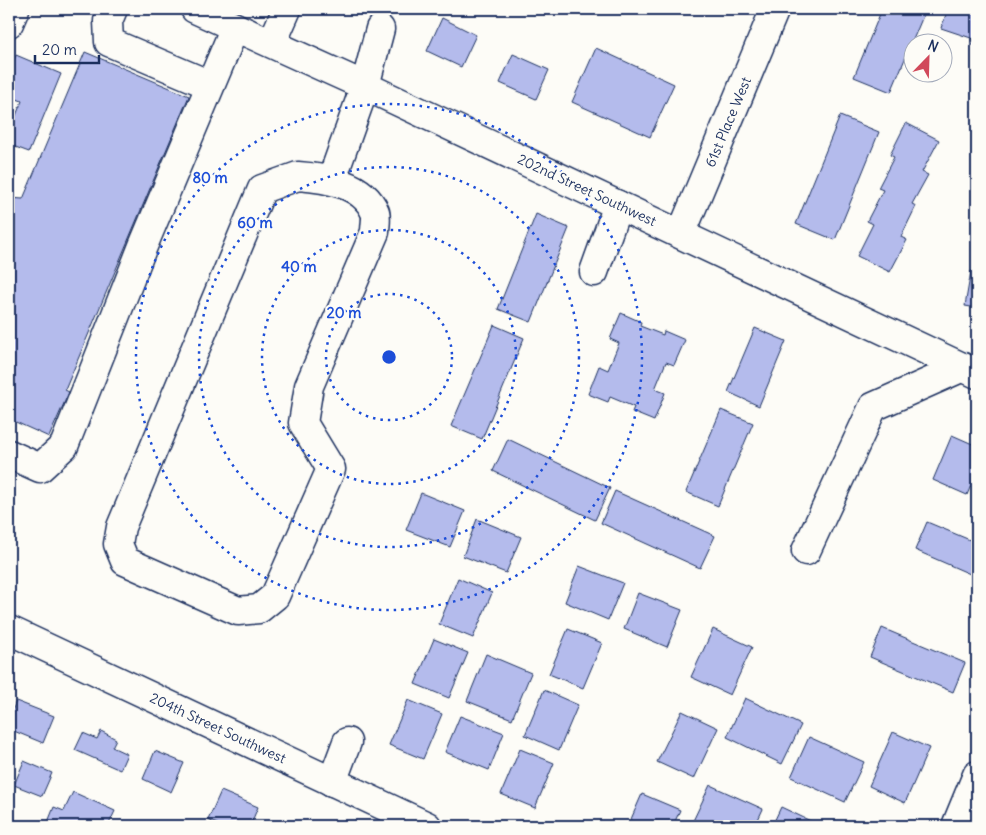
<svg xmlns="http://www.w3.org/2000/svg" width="986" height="835" font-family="Delius,sans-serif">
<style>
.building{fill:#b4bbec;stroke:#1b2f5e}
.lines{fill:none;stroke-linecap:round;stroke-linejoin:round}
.minor-casing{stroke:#1b2f5e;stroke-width:31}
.minor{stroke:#fdfcf7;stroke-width:28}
.ring{fill:none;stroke:#1d4ed8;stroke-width:2.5;stroke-dasharray:2.5 5}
.labels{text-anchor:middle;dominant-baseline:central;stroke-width:4;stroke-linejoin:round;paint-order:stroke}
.street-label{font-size:14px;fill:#1b2f5e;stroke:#fdfcf7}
.centre{fill:#1d4ed8;stroke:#fdfcf7;stroke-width:2.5}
.ring-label{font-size:15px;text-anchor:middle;font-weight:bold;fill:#1d4ed8;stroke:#fdfcf7;stroke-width:4;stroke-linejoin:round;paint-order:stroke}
</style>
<rect width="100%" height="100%" fill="#fdfcf7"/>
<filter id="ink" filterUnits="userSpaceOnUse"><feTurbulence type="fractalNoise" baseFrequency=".02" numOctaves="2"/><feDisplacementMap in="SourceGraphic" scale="10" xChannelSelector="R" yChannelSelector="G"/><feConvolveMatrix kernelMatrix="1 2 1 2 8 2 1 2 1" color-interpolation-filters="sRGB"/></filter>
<g filter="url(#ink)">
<g class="building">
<polygon points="882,9 926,9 891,92 854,77"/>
<polygon points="948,9 977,9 977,46 972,45 974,39 941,28"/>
<polygon points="442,18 476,35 461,67 427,51"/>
<polygon points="596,48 674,84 650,137 572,102"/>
<polygon points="85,52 189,96 65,390 69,392 49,437 9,419 9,198 23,199"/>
<polygon points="513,54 549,70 536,99 500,83"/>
<polygon points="16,55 61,74 29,152 10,145 9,132 22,101 9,96 9,72"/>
<polygon points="840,116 879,132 835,240 796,224"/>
<polygon points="906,123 939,140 922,172 928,175 912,204 916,206 901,237 907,240 890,272 857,256 873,224 867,221 883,190 878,188 894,157 890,155"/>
<polygon points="536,214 569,228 531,322 498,309"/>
<polygon points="977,261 977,308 965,306 971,271 975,272"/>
<polygon points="621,313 641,322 640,326 663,335 664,331 685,340 674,365 666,362 655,389 665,393 654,421 632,412 634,407 610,397 608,402 588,394 599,366 608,370 619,343 610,339"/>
<polygon points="494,325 524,338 482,439 451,426"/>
<polygon points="755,328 786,341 759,406 728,392"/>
<polygon points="721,410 753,423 718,506 686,492"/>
<polygon points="952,435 977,446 977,471 967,495 933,480"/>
<polygon points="508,439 610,488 595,520 493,471"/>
<polygon points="615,491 715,536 700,568 601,523"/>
<polygon points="421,493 465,511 450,547 406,530"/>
<polygon points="477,519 521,537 506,573 463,556"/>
<polygon points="927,522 977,543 977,577 915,550"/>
<polygon points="579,566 623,583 608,620 565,602"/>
<polygon points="458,578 492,593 473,638 439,624"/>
<polygon points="638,593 682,610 667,647 624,629"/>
<polygon points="882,628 965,663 953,692 870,657"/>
<polygon points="568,629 602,643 583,688 549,674"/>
<polygon points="713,629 752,647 730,695 691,677"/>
<polygon points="434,639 468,653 449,698 415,684"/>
<polygon points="486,654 531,673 512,719 467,701"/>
<polygon points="544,690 578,705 559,750 525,735"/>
<polygon points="745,698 801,725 782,764 727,737"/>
<polygon points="408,700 442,714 423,759 389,745"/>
<polygon points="16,701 54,716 43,743 9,729 9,719"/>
<polygon points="682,711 718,728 694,779 657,762"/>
<polygon points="460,716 504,733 489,770 445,752"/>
<polygon points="101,731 116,739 112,747 127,754 120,770 75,750 83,733 97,739"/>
<polygon points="893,732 929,748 905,803 869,786"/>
<polygon points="809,737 864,762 845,802 791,777"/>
<polygon points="520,749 554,763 535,808 501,794"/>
<polygon points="155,751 184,763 171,792 143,779"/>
<polygon points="24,761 52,773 42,796 14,785"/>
<polygon points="710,785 763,809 755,826 700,826 692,823"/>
<polygon points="221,791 258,807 250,826 222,826 208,820"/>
<polygon points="73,792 115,811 108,826 57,826 48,822 54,807 64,811"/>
<polygon points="642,794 680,810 673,826 628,826"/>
<polygon points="781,807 821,826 772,826"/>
</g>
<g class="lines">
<g class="minor-casing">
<g id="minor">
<polyline points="113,9 108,21 109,42 210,85"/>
<polyline points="195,9 365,86 977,374"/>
<polyline points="9,23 15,9"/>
<polyline points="272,43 287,9"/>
<path d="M298 176C325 178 363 183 375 212 377 217 375 226 375 232L309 386 303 423 331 469 275 596 259 609 238 611 125 561 118 544 121 527 262 189Z"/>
<polyline points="332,179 365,86 380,29"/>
<polyline points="681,234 775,9"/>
<polyline points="594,272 618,205"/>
<polyline points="9,454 40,468 64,446 143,246 235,27"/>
<polyline points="806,551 873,407 963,367"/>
<polyline points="9,630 427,826"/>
<polyline points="332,782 347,742"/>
<polyline points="956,826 977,775"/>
</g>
</g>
<use href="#minor" class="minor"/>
</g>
</g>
<g class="ring">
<circle cx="389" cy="357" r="63"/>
<circle cx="389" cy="357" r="127"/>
<circle cx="389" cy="357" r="190"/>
<circle cx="389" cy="357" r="253"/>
</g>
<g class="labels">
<g class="street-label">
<text transform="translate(728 122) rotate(-67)">61st Place West</text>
<text transform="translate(587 190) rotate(25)">202nd Street Southwest</text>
<text transform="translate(218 728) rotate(25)">204th Street Southwest</text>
</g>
</g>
<circle cx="389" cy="357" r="8" class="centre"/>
<g class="ring-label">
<text x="210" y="183">80 m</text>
<text x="255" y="228">60 m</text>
<text x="299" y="272">40 m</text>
<text x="344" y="318">20 m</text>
</g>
<rect width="986" height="835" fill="none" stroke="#fdfcf7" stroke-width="30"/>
<rect x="15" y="15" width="956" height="805" fill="none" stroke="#1b2f5e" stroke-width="2" filter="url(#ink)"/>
<g transform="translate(928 58) rotate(23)"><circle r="24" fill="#fdfcf7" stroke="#a3aaba"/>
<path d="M0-4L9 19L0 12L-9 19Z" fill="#d1495b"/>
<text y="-8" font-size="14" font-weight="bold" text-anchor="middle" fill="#1b2f5e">N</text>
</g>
<path d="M35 55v8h64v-8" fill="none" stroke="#1b2f5e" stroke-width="2.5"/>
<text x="42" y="55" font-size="15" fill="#1b2f5e" stroke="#fdfcf7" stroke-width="4" paint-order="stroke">20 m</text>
</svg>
